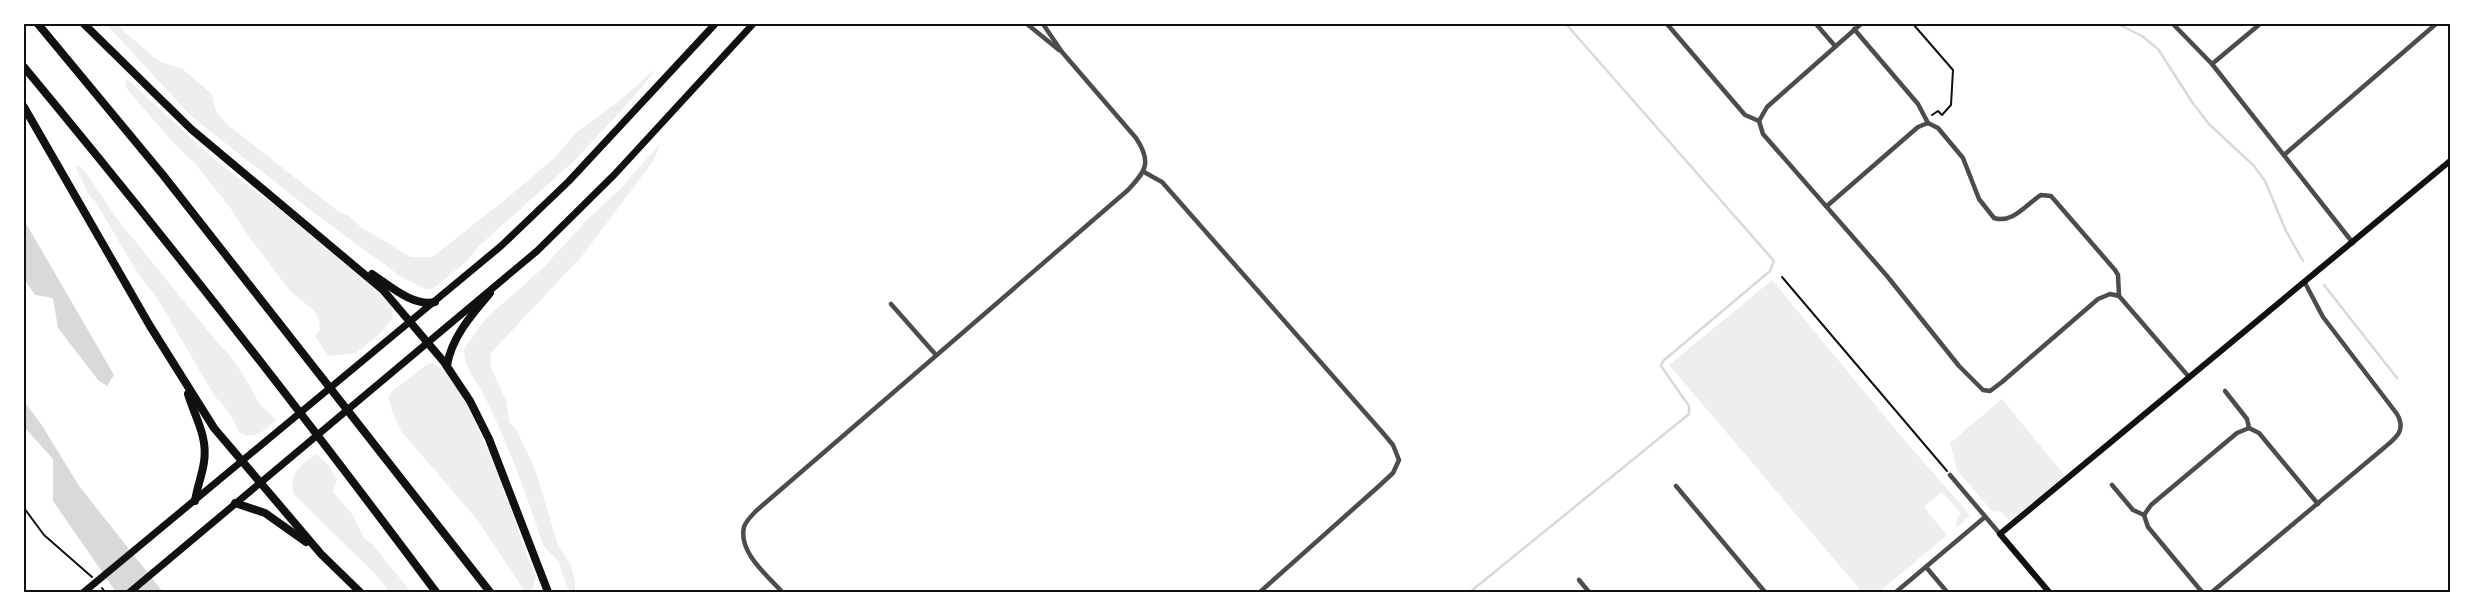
<svg xmlns="http://www.w3.org/2000/svg" width="2474" height="616" font-family="'Space Grotesk',sans-serif">
<style>
.green{fill:#eee}
.water{fill:#d9d9d9}
.lines{fill:none;stroke-linecap:round;stroke-linejoin:round}
.stream{stroke:#d9d9d9;stroke-width:2.5}
.path{stroke:#111;stroke-width:2}
.minor{stroke:#4c4c4c;stroke-width:4.5}
.secondary{stroke:#111;stroke-width:6}
.primary{stroke:#111;stroke-width:7}
.motorway{stroke:#111;stroke-width:8}
.neatline{fill:none;stroke:#111;stroke-width:2}
</style>
<rect width="100%" height="100%" fill="#fff"/>
<g class="green">
<polygon points="106,24 116,24 151,55 161,62 182,69 212,94 216,111 229,126 339,212 348,215 361,227 411,257 432,257 505,200 552,160 577,132 615,104 657,68 633,98 573,162 480,245 466,262 432,289 425,289 400,276 313,212 191,116"/>
<polygon points="127,79 215,160 278,208 371,286 392,306 393,318 380,333 356,353 328,356 315,336 320,330 319,320 314,311 290,291 247,234 231,209 194,162 176,146 127,89 125,84"/>
<path d="M660 144 654 160 582 256 490 354 491 368 506 400 510 423 517 431 535 469 558 545 571 566 575 581V592H571C564 583 563 573 559 563 556 557 548 552 543 545 527 496 509 447 487 401 479 384 463 367 464 349L486 318 543 268 587 220 620 189Z"/>
<path d="M75 166H80L85 171 118 220 217 342C234 358 247 380 257 400 261 407 270 414 276 420 264 431 255 440 239 433 234 418 226 407 215 397L156 296 140 277 95 201 90 197Z"/>
<polygon points="1772,280 1896,430 1970,515 1956,528 1957,518 1961,514 1942,492 1924,507 1947,535 1879,592 1862,592 1669,365"/>
<path d="M433 363 447 372 466 401 503 485C502 495 507 497 510 506 519 530 524 553 536 576L532 592 524 590 476 518 401 431 393 414 388 397 392 391 428 364Z"/>
<polygon points="2002,399 2066,477 2011,523 2001,512 1992,511 1957,470 1950,443"/>
<path d="M315 454 327 463 337 480 333 492 353 515 364 538 372 544 411 592H389L380 579 294 494C288 475 301 465 315 454Z"/>
</g>
<g class="water">
<polygon points="24,220 114,375 107,386 98,380 58,328 53,298 35,295 24,279"/>
<polygon points="24,401 43,427 79,486 163,592 116,592 53,501 53,459 24,427"/>
</g>
<g class="lines">
<g class="stream">
<polyline points="2118,24 2142,36 2158,49 2192,102 2209,124 2254,166 2265,181 2286,231 2303,261"/>
<polyline points="2324,285 2397,378"/>
<polyline points="1470,592 1689,414 1689,406 1661,366 1663,361 1770,271 1774,261 1566,24"/>
</g>
<g class="path">
<polyline points="1913,24 1953,70 1951,105 1942,115 1938,111 1932,115"/>
<polyline points="1782,277 1947,471"/>
<polyline points="24,508 44,535 92,577"/>
<polyline points="102,588 105,592"/>
</g>
<g class="minor">
<polyline points="1027,24 1059,50"/>
<polyline points="1667,24 1745,115 1759,121"/>
<polyline points="1816,24 1835,46"/>
<polyline points="2173,24 2212,64 2353,243"/>
<polyline points="1854,29 1918,104 1928,123"/>
<polyline points="2212,64 2260,24"/>
<polyline points="1759,121 1763,134 1887,276 1959,366 1983,390 1990,391 2002,382 2098,299 2110,294 2119,296 2189,377"/>
<polyline points="1759,121 1767,107 1861,24"/>
<polyline points="2284,155 2436,24"/>
<polyline points="1144,172 1162,182 1383,433 1393,445 1399,460 1393,473 1379,486 1260,592"/>
<path d="M1827 206 1918 127 1928 123 1938 128 1963 158 1979 199 1994 218C2013 224 2026 204 2041 195L2051 196 2115 270 2118 275 2119 296"/>
<polyline points="891,304 936,355"/>
<polyline points="2225,391 2247,419 2249,428"/>
<polyline points="2249,428 2259,433 2318,504"/>
<polyline points="1950,475 2000,534"/>
<polyline points="2112,485 2133,510 2144,515"/>
<polyline points="1676,486 1765,592"/>
<polyline points="2144,515 2151,505 2237,433 2249,428"/>
<polyline points="2144,515 2148,527 2202,592"/>
<polyline points="1926,567 1947,592"/>
<polyline points="1579,580 1589,592"/>
<path d="M782 592C767 575 738 552 744 527 746 521 752 515 756 511L1128 190C1146 171 1152 162 1136 138L1062 52 1043 24"/>
<polyline points="1896,592 1985,517"/>
<path d="M2212 592 2385 447C2397 437 2406 430 2397 414L2323 317 2305 283"/>
</g>
<polyline class="secondary" points="2049,592 2000,534 2450,161"/>
<g class="primary">
<polyline points="84,592 501,246 569,181 715,24"/>
<polyline points="130,592 537,251 614,175 753,24"/>
</g>
<g class="motorway">
<polyline points="38,24 163,175 490,592"/>
<polyline points="84,24 191,129 383,290 444,362 470,401 489,439 548,592"/>
<path d="M24 67C166 238 303 414 436 592"/>
<polyline points="24,107 150,326 214,428 321,554 360,592"/>
<path d="M372 274C389 285 413 307 435 302"/>
<path d="M447 366C451 338 472 314 490 293"/>
<path d="M188 394C195 417 208 437 204 462 202 476 197 487 195 501"/>
<polyline points="235,503 265,513 306,542"/>
</g>
</g>
<rect width="2474" height="616" fill="none" stroke="#ffffff" stroke-width="50"/>
<rect x="25" y="25" width="2424" height="566" class="neatline"/>
</svg>
